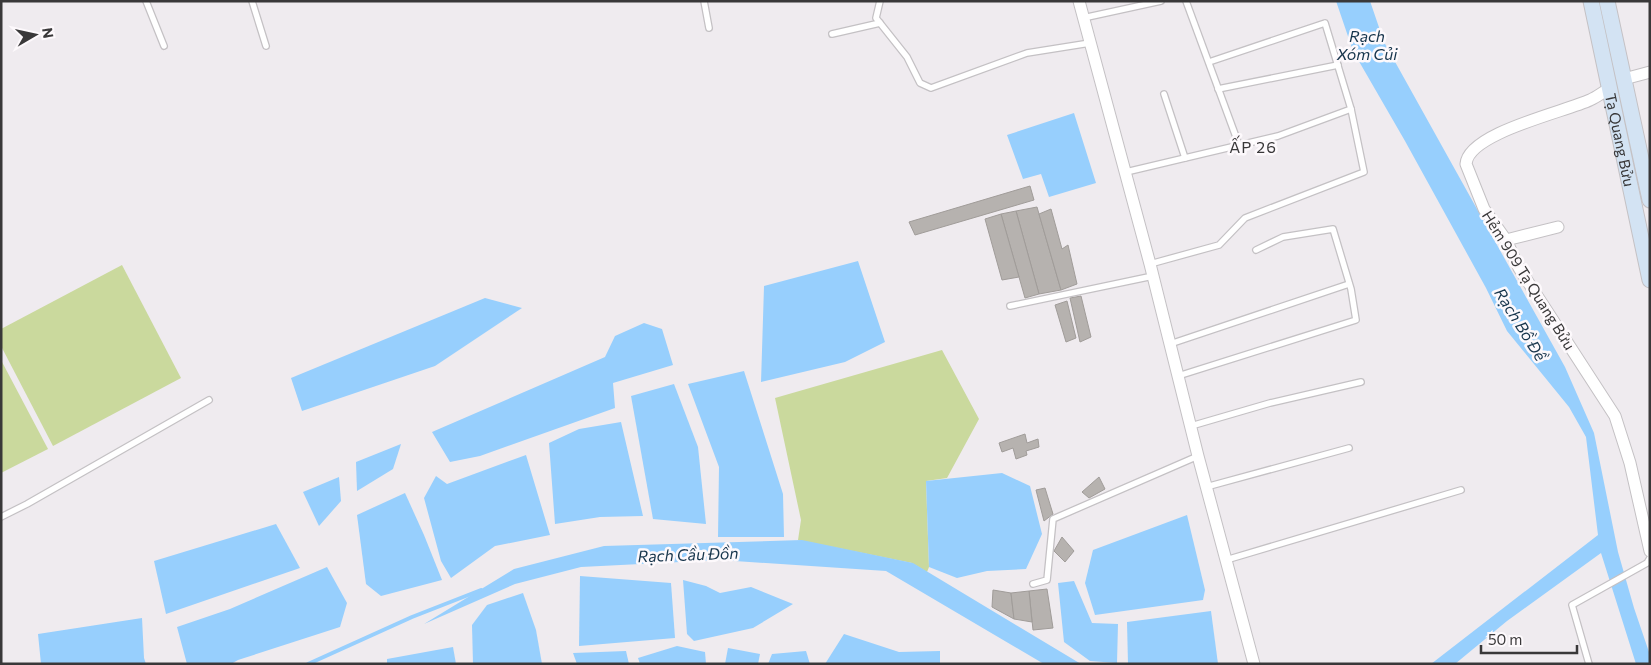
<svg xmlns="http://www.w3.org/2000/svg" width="1651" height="665" font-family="Commissioner,sans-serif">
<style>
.green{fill:#cad99d}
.water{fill:#97cffd}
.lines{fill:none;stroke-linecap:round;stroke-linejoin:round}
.stream{stroke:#97cffd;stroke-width:4}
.building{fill:#b6b2af;stroke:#a09c99}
.lane-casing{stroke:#c4c1c4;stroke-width:8}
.street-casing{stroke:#c4c1c4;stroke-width:13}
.secondary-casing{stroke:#c4c1c4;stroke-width:17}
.lane{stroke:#fff;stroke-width:5.5}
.street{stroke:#fff;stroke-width:11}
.secondary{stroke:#d3e3f3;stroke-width:15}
.labels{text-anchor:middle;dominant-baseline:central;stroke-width:5;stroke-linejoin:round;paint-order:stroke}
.street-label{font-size:15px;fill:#393839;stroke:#fdf9fc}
.water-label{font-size:16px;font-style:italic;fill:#17354c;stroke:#fdf9fc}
.neighbourhood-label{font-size:16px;letter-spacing:1px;fill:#393839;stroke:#fdf9fc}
</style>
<rect width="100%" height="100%" fill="#efebef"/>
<g class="green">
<polygon points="122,265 181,378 53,446 1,346 1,329"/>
<polygon points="942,350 979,419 947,478 926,481 929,567 927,572 912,563 798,540 801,520 775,398"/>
<polygon points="1,360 48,449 1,473"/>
</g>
<g class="water">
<polygon points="1336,1 1370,1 1384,42 1565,367 1594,433 1618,552 1634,608 1650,655 1650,664 1636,664 1601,553 1507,621 1455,664 1431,664 1598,535 1586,437 1569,407 1507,331 1486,288 1405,141 1353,51"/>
<polygon points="1074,113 1096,183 1049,197 1041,174 1023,179 1007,135"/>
<polygon points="858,261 885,342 845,362 761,382 764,286"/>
<polygon points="485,298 522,308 435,366 302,411 291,378"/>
<polygon points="644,323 662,329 673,365 613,383 615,408 480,456 450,462 432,432 605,357 615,336"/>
<polygon points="744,371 783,494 784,537 718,537 719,467 688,384"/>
<polygon points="674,384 698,447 706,524 653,519 631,396"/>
<polygon points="621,422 643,516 600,517 555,524 549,443 579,429"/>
<polygon points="401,444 393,469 357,491 356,462"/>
<polygon points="526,455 550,535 495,546 451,578 441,561 424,498 436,476 447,484"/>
<polygon points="1002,473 1030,486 1042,534 1026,569 987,571 957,578 929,567 926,481"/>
<polygon points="339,477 341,501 319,526 303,492"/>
<polygon points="405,493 424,535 442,580 381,596 366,584 357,515"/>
<polygon points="1187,515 1205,590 1203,600 1095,615 1085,583 1093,550"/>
<polygon points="276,524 300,568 166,614 154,561"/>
<polygon points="802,540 913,563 1081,664 1044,664 886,571 720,560 581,567 515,584 424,624 514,569 604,546"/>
<polygon points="327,567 347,603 340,627 238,660 231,664 187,664 177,627 230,609"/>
<polygon points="580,576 671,583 675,638 579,646"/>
<polygon points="683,580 706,586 720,593 751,587 793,604 753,628 694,641 687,634"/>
<polygon points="1074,581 1092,623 1118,624 1117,663 1090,661 1064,642 1058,583"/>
<polygon points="523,593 536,630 542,664 473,664 472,625 487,605"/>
<polygon points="1211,611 1218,664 1128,664 1127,622"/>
<polygon points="142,618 144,658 146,664 41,664 38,634"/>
<polygon points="844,634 899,652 940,651 940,664 825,664"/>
<polygon points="677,646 705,652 706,664 640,664 638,658"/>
<polygon points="453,647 456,664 387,664 387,659"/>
<polygon points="728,648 760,654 758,664 725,664"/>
<polygon points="626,651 629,664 577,664 573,653"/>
<polygon points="806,651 810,664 768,664 772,654"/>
</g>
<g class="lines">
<polyline class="stream" points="308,664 412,617 481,590"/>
</g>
<g class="building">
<polygon points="1030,186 1034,200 915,235 909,222"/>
<polygon points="1037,207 1061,290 1039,294 1016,211"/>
<polygon points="1051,209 1062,249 1068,245 1077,284 1061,290 1039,214"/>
<polygon points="1016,211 1039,294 1025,298 1001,214"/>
<polygon points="1001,214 1019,277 1002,280 985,219"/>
<polygon points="1081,296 1091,337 1080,342 1070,298"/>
<polygon points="1067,301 1076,338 1066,342 1055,305"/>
<polygon points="1025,434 1027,443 1038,439 1039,447 1026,451 1027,455 1016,459 1013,448 1002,452 999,443"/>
<polygon points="1099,477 1105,489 1089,498 1082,492"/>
<polygon points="1045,488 1053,514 1044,521 1036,490"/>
<polygon points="1062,537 1074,551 1065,562 1054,551"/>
<polygon points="1047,589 1053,628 1033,630 1029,591"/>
<polygon points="993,590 1011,593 1014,619 992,607"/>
<polygon points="1029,591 1032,622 1014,619 1011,593"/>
</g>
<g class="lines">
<g class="lane-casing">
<g id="lane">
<polyline points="146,1 164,46"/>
<polyline points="252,1 266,46"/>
<polyline points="704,1 709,28"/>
<polyline points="880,1 876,18 907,57 920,83 931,88 1027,53 1090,43"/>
<polyline points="1186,1 1239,145"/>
<polyline points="1083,18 1161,1"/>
<polyline points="832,34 880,23"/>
<polyline points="1218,89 1338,65"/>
<polyline points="1164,94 1185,158"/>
<polyline points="1126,172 1278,136 1351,109"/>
<polyline points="1150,264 1219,245 1245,218 1364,172 1351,109 1325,23 1209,62"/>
<polyline points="1010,306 1153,276"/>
<polyline points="1170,344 1349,284"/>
<polyline points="1178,376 1356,320 1351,289 1333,229 1283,237 1256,250"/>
<polyline points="1191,426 1270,403 1361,382"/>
<polyline points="1206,487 1349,448"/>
<polyline points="1,517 27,504 209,400"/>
<polyline points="1226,560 1461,490"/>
<polyline points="1033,584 1047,580 1053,519 1198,456"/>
<polyline points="1589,664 1572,605 1647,563 1650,558"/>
</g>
</g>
<g class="street-casing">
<g id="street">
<polyline points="1079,1 1150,264 1198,456 1254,664"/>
<polyline points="1624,79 1650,72"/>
<path d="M1610 88C1603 92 1597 97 1590 100 1564 112 1468 133 1466 164L1484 209 1506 240 1519 268 1615 416 1630 463 1650 551"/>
<polyline points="1506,240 1558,227"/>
</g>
</g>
<g class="secondary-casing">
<g id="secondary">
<path id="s1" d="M1591 1 1650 280"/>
<polyline points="1607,1 1650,200"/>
</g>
</g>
<use href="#lane" class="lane"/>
<use href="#street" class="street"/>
<use href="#secondary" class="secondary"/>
</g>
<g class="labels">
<g class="street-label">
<text stroke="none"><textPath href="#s1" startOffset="142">Tạ Quang Bửu</textPath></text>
<text transform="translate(1529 280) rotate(58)">Hẻm 909 Tạ Quang Bửu</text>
</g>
<g class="water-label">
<text x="1367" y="35">Rạch<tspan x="1367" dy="18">Xóm Củi</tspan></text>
<text transform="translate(1521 324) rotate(58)">Rạch Bồ Đề</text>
<text transform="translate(688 554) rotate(-2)">Rạch Cầu Đồn</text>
</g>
<g class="neighbourhood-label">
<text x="1253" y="146">ẤP 26</text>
</g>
</g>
<rect width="1651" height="665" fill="none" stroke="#393839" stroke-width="5"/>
<g transform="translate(35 35) rotate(81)" stroke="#fdf9fc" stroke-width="4" paint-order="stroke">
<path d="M0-4L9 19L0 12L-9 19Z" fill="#393839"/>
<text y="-8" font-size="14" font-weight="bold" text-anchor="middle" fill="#393839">N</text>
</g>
<path d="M1481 645v8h96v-8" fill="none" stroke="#393839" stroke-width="2.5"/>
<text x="1488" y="645" font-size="15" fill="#393839" stroke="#fdf9fc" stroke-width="4" paint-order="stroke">50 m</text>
</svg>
